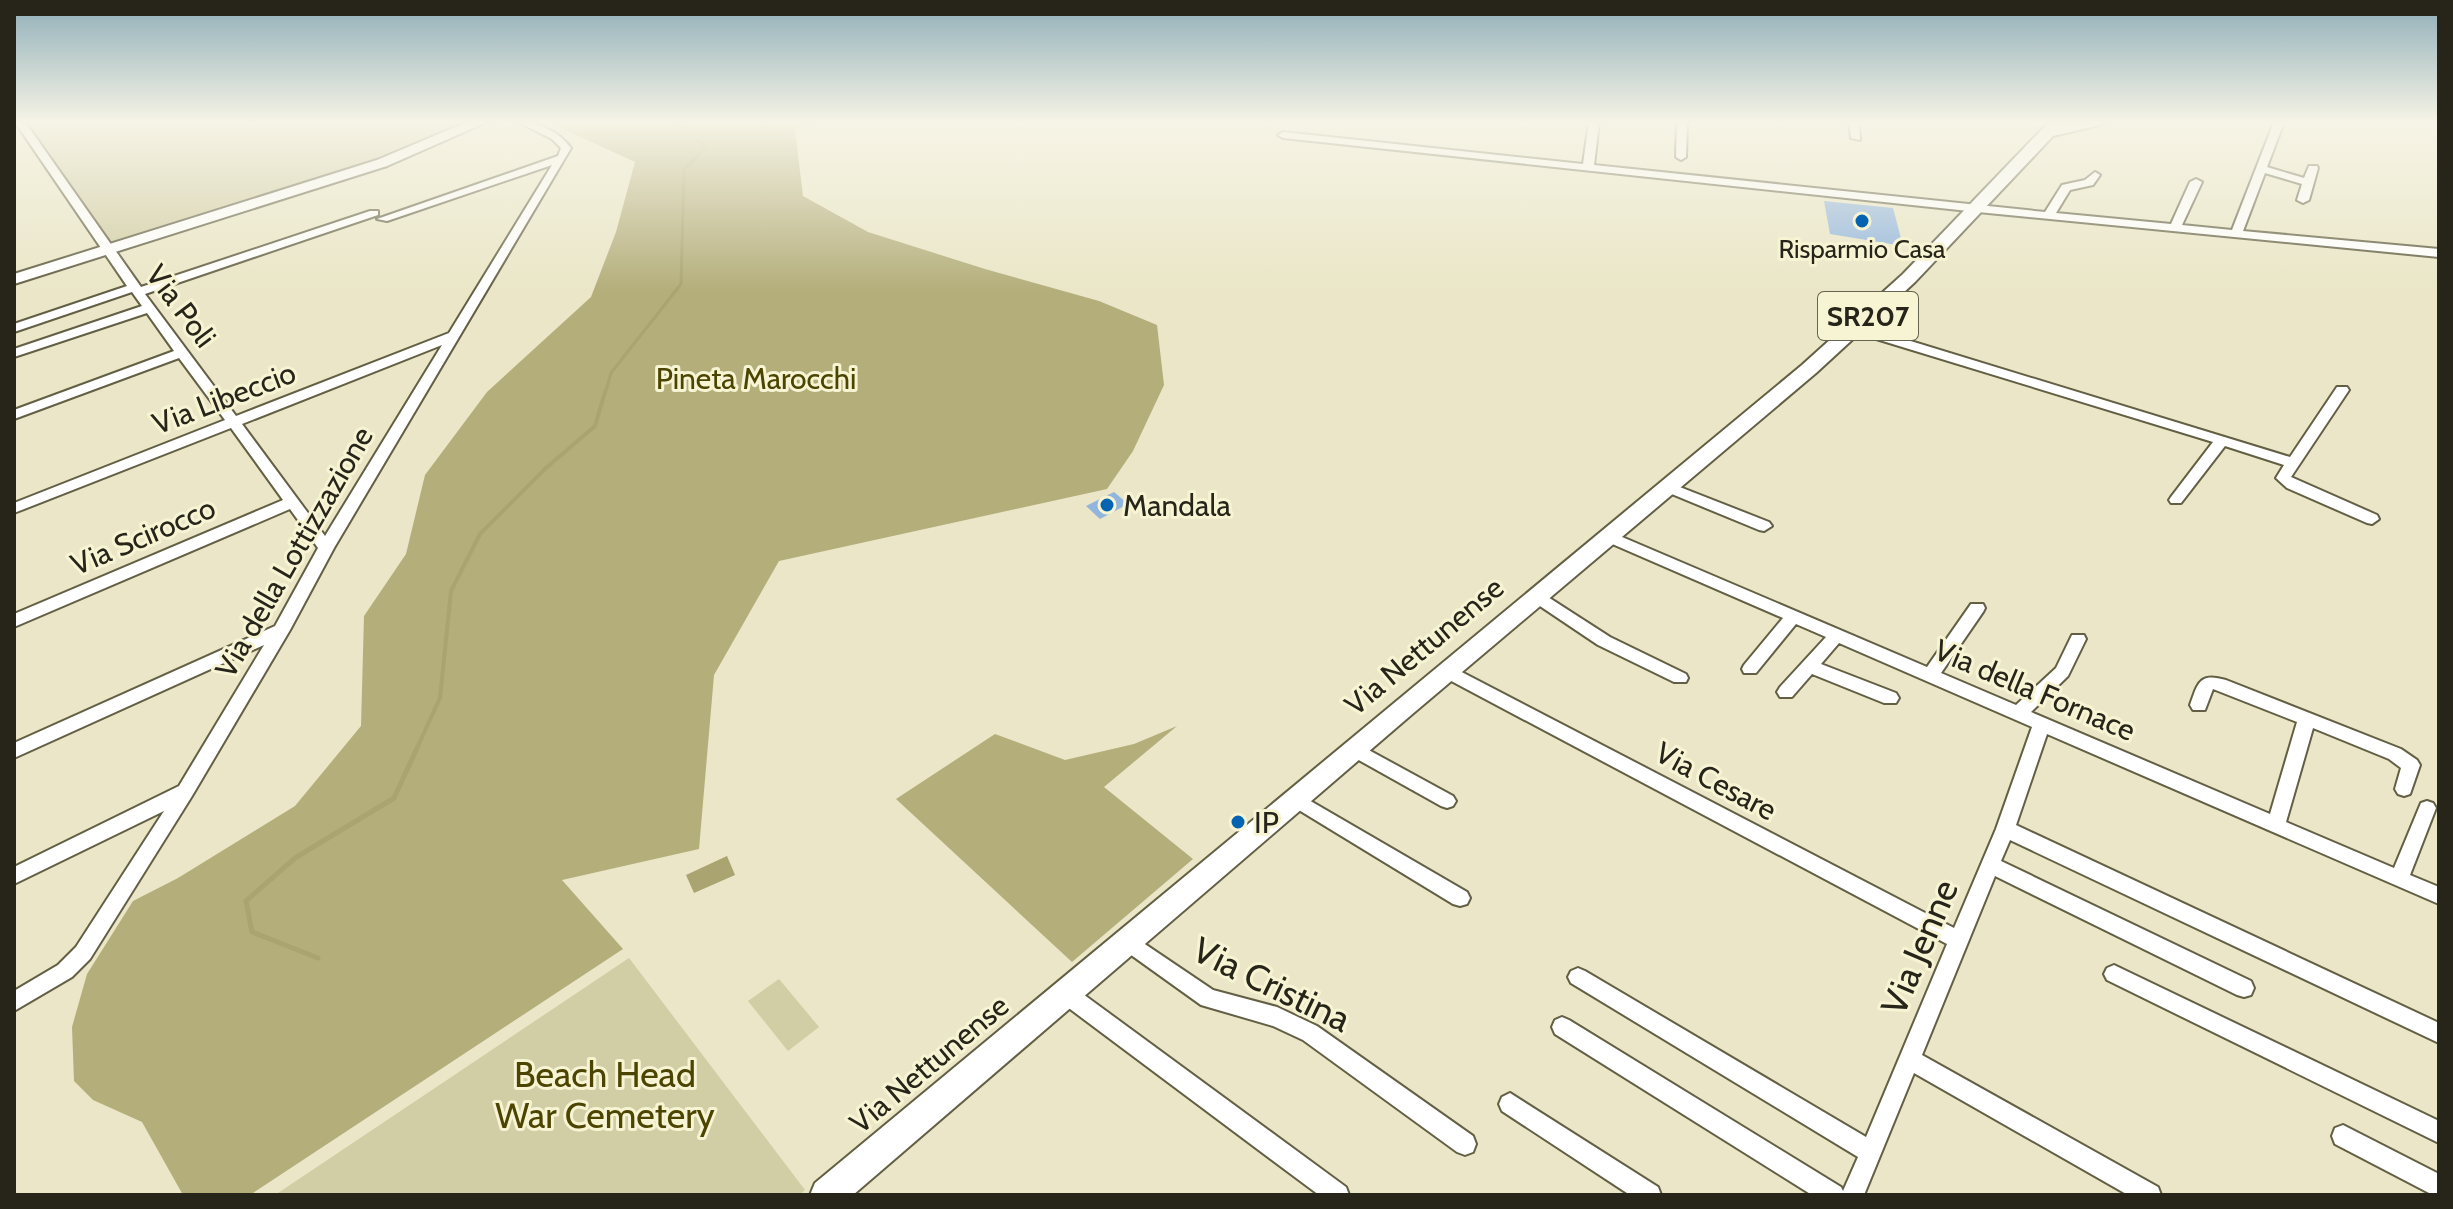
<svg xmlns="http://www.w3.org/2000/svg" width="2453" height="1209" font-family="Cabin,sans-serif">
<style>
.green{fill:#d1cda5}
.forest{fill:#b4ae7b}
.water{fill:#aaa471}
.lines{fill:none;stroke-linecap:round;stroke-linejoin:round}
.stream-far2{stroke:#aaa471;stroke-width:3}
.stream-far1{stroke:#aaa471;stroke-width:4}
.stream{stroke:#aaa471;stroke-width:5}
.building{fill:#91b5dd}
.street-casing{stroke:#625f44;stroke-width:4}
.secondary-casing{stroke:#625f44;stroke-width:4}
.primary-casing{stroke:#625f44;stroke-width:4}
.street{fill:#fff;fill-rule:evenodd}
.secondary{fill:#fff;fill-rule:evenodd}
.primary{fill:#fff;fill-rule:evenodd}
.poi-dot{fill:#0464b1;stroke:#f7f4d4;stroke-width:3}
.labels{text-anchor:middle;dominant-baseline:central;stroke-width:6;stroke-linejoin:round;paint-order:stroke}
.far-poi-label{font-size:26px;fill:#27251a;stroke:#f7f4d4}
.shield{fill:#f7f4d4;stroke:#656352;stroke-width:2}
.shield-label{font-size:28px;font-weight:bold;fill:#27251a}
.street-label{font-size:30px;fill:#27251a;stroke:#f7f4d4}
.park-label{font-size:30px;fill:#4c4401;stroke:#f7f4d4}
.poi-label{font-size:30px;fill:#27251a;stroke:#f7f4d4;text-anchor:start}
.near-street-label{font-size:36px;fill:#27251a;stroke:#f7f4d4}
.near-park-label{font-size:36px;fill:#4c4401;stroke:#f7f4d4}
</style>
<rect width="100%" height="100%" fill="#eae6c7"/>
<g class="green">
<polygon points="23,122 474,122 417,149 111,245"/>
<polygon points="629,958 805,1190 799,1195 275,1195"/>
<polygon points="779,979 819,1027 788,1051 748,1001"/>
</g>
<g class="forest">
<polygon points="548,122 816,122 795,130 803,196 868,232 985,269 1099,301 1157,325 1164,385 1133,451 1107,489 779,561 714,675 699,849 562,880 623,949 250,1195 183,1195 142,1122 93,1100 74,1081 72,1027 87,974 133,901 178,878 295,806 361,726 364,616 406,554 425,475 487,392 591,297 616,232 635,162"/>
<polygon points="1177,726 1104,787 1193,859 1072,962 896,799 995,734 1065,760 1134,744"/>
</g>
<polygon class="water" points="727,856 735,875 694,893 686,875"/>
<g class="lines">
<polyline class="stream-far2" points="605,394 611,373 681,284 684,170 706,147 676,122"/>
<polyline class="stream-far1" points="417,748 440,698 451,591 480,534 546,468 595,426 605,392"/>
<polyline class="stream" points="318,958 252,932 246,901 295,858 394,798 418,746"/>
</g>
<g class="building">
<polygon points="1824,201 1893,208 1903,246 1830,234"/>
<polygon points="1114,492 1128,504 1100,519 1086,506"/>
</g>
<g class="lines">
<g class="street-casing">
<g id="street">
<path d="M15 122H25L141 287 370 211H378V215L145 294 236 416 449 333 552 165 387 221 377 219 558 156 561 148 552 139 518 122C539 122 558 131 571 148L334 548 290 630 192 796 90 959 72 977 14 1011V991L58 965 76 947 164 811 14 884V867L179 786 264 645 14 758V743L275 626 318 548 290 509 14 627V614L283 500 231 428 14 513V503L225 420 179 358 14 419V410L174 351 147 313 14 357V349L142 306 132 292 14 332V324L127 286ZM442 345 325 536 242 424Z"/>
<polygon points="1589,122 1599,122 1594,165 2045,212 2062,185 2085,180 2095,172 2100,175 2093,185 2070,190 2056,213 2171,224 2190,182 2196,179 2202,182 2182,225 2232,230 2274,122 2284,122 2267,167 2304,178 2309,166 2317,166 2318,168 2309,200 2303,203 2297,200 2302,184 2265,173 2243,231 2439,249 2439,257 1978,212 1283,138 1278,135 1283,132 1583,164"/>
<polygon points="1677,122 1687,122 1686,157 1681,160 1676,157"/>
<polygon points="1849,122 1859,122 1860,140 1851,138"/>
<polygon points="1855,324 2290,457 2337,387 2347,387 2349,390 2291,477 2377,515 2379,519 2372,524 2367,523 2287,488 2276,478 2284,465 2225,446 2181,503 2171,503 2169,500 2171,497 2213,442 1850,331 1850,325"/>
<polygon points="1667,482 1769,522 1772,526 1764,531 1759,530 1662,490 1660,487 1662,484"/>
<path d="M1608 531 1927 667 1971 604H1983L1985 608 1983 612 1941 673 2016 705 2056 668 2072 635H2084L2086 639 2068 676 2031 712 2270 814 2297 722 2213 689 2205 710H2193L2190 705C2198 683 2199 672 2226 680L2401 749 2417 760 2420 765 2410 794 2404 796 2398 794 2395 789 2401 768 2389 759 2313 728 2286 822 2394 868 2421 803 2427 801 2433 803 2436 808 2410 875 2439 887V904L2047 734 2016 825 2439 1023V1043L2010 840 2001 861 2251 981 2254 988 2251 995 2244 997 2237 995 1995 876 1922 1055 2158 1187 2161 1195H2128L1914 1073 1864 1195H1812L1555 1034 1552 1027 1555 1020 1562 1017 1569 1020 1841 1187 1843 1191 1858 1157 1571 983 1568 977 1571 971 1578 968 1585 971 1866 1137 1947 944 1440 675 1438 671 1440 667H1452L1954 928 1996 829 2032 727 1839 643 1821 664 1896 693 1899 698 1896 703H1884L1812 674 1792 697H1780L1777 692 1780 687 1826 637 1796 624 1756 673H1744L1742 669 1744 665 1783 618 1603 540 1600 536 1603 532Z"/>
<polygon points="1537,590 1610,637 1686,674 1688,678 1686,682 1674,682 1598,645 1531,600 1529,596 1531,592"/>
<polygon points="1354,742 1453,796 1456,801 1453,806 1447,808 1441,806 1348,754 1345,749 1348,744"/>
<polygon points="1295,792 1467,892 1470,898 1467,904 1460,906 1453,904 1289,804 1286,799 1289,794"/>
<polygon points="1127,932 1213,990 1277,1007 1317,1026 1473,1136 1476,1144 1473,1152 1465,1155 1457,1152 1303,1040 1273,1026 1201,1005 1120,947 1117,941 1120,935"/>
<polygon points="2114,965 2439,1121 2439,1143 2107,980 2104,974 2107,968"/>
<polygon points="1065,984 1072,986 1346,1187 1349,1195 1319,1195 1058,1000 1055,993 1058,986"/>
<polygon points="1510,1093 1658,1187 1661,1195 1630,1195 1502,1111 1499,1104 1502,1097"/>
<polygon points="2343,1125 2439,1174 2439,1195 2431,1194 2335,1144 2332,1136 2335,1128"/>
</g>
</g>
<g class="secondary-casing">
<polygon id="secondary" points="467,122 487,122 387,166 14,284 14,274 377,160"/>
</g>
<g class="primary-casing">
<polygon id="primary" points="2049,122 2103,122 2100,125 2053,136 1915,282 1816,373 1410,716 853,1195 810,1195 815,1183 1802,365 1903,274"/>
</g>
<use href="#street" class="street"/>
<use href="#secondary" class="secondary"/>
<use href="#primary" class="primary"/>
</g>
<linearGradient id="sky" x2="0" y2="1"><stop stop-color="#8faeb8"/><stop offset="0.42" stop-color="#f6f4e6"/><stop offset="1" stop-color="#f6f4e6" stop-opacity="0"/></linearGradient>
<rect width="2453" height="291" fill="url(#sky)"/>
<g class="poi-dot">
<circle cx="1862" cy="221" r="8"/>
<circle cx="1107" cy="505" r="8"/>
<circle cx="1238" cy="822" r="8"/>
</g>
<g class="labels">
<g class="far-poi-label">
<text x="1862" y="249">Risparmio Casa</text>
</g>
<rect class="shield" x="1818" y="292" width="100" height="48" rx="6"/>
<g class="shield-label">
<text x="1868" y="316">SR207</text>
</g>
<g class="street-label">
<text transform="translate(181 306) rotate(53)">Via Poli</text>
<text transform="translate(224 398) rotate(-21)">Via Libeccio</text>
<text transform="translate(143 536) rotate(-23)">Via Scirocco</text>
<text transform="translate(294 552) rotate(-60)">Via della Lottizzazione</text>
<text transform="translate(1424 646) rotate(-40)">Via Nettunense</text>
<text transform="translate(2035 690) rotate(23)">Via della Fornace</text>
<text transform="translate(1716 781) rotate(28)">Via Cesare</text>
<text transform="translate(929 1064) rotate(-40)">Via Nettunense</text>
</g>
<g class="park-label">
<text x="756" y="378">Pineta Marocchi</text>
</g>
<g class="poi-label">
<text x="1123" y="505">Mandala</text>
<text x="1254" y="822">IP</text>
</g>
<g class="near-street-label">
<text transform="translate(1919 947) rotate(-67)">Via Jenne</text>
<text transform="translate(1272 984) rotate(26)">Via Cristina</text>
</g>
<g class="near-park-label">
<text x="605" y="1074">Beach Head<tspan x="605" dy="41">War Cemetery</tspan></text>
</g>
</g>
<rect width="2453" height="1209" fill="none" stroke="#27251a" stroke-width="32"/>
</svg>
